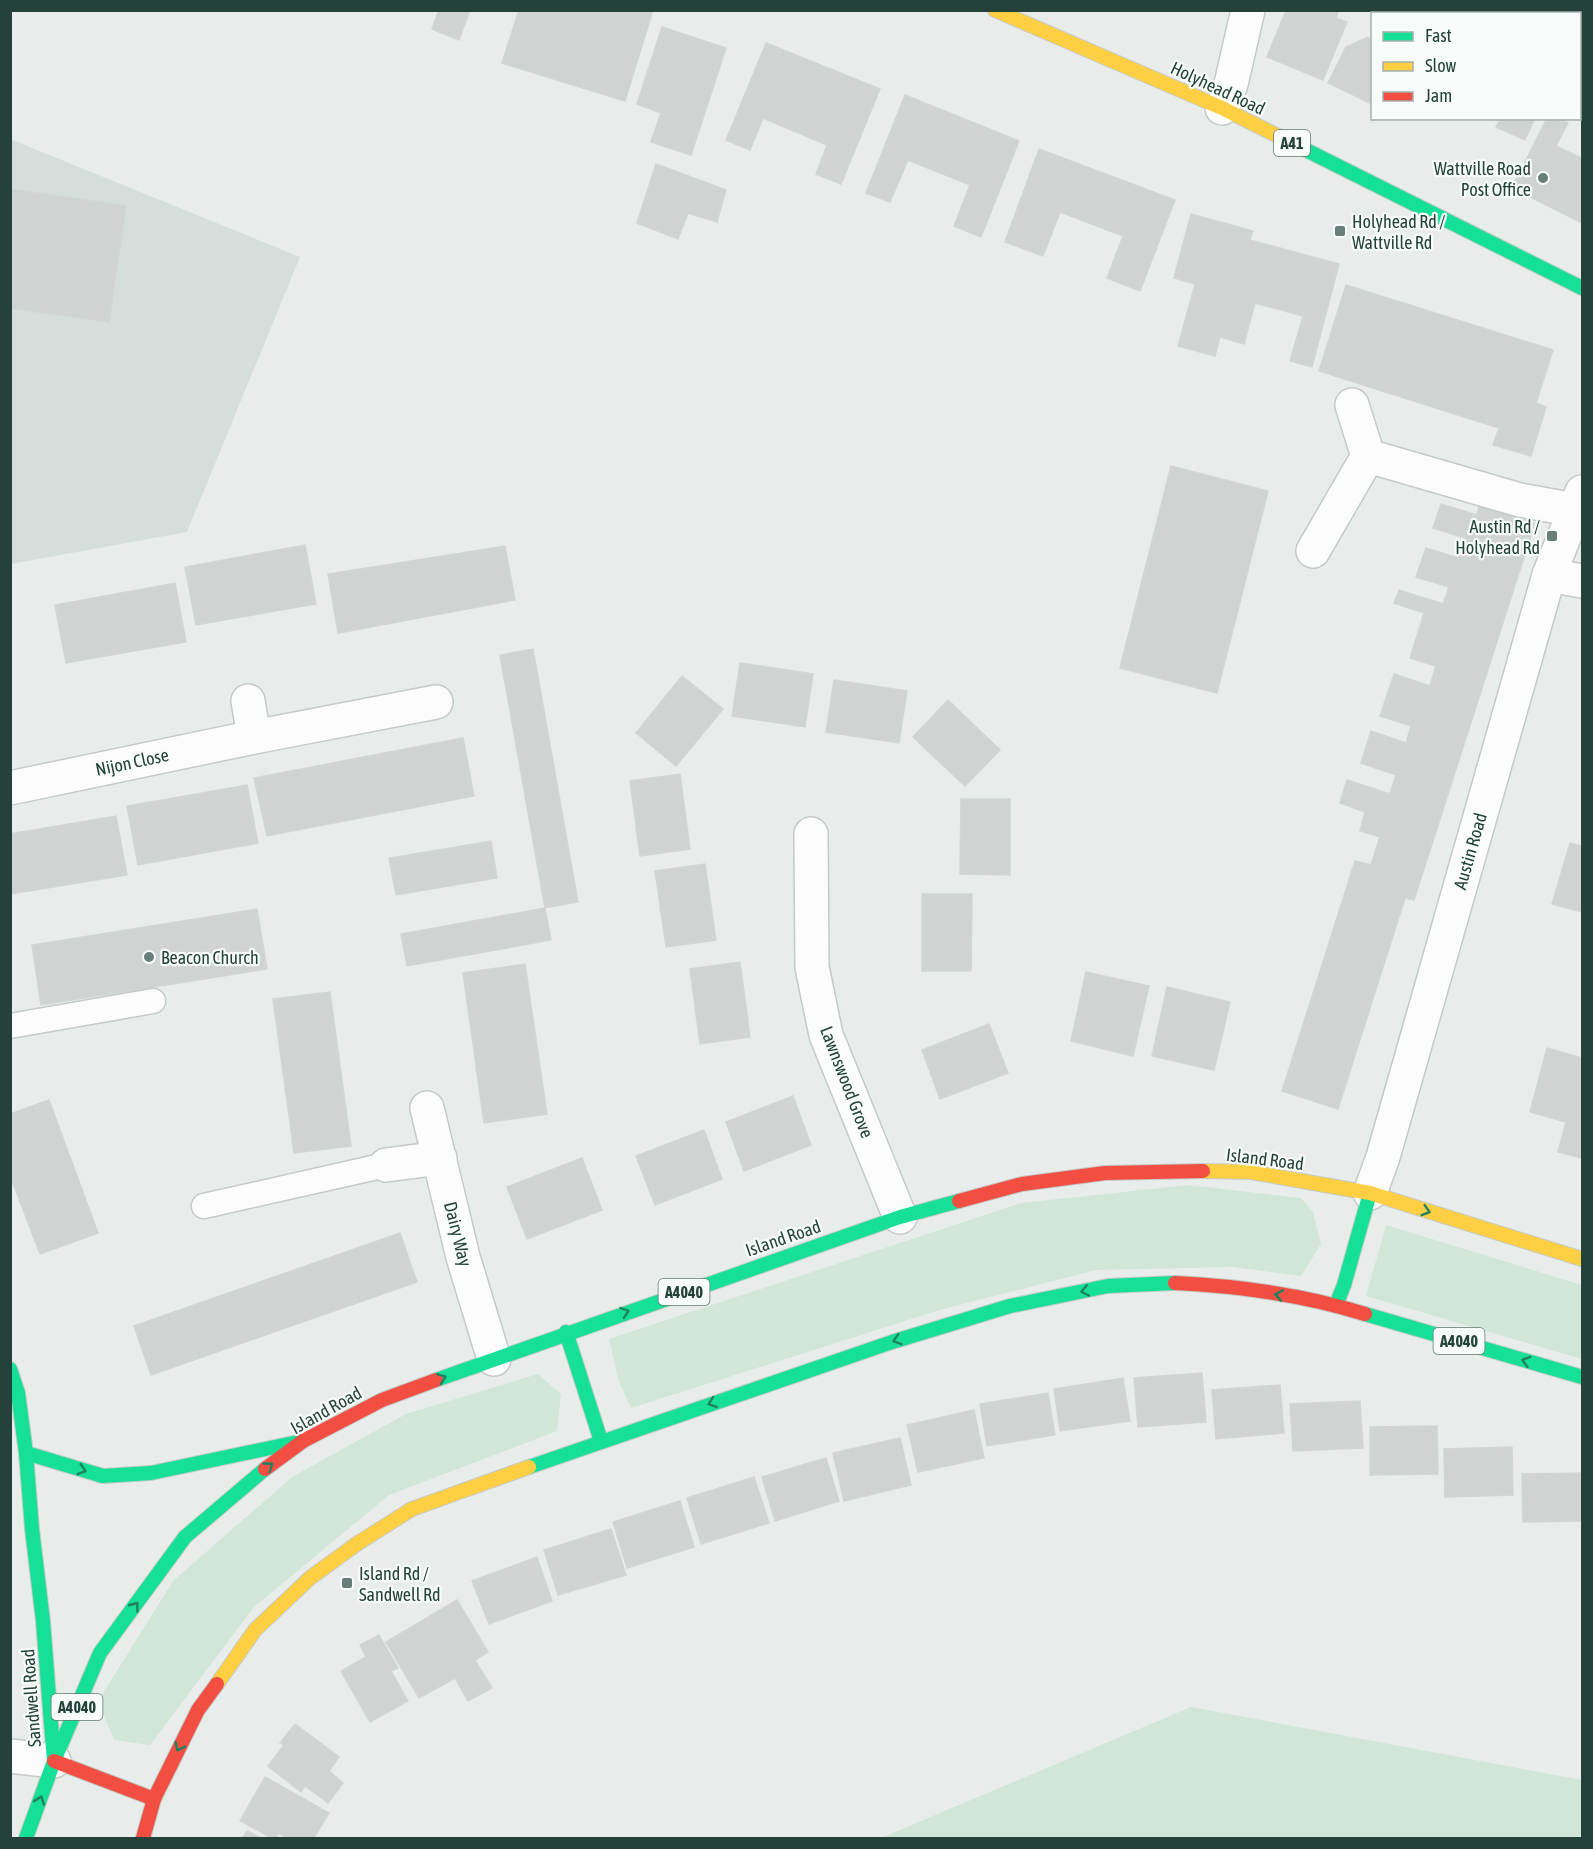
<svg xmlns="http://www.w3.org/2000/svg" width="1593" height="1849" font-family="'Asap Condensed',sans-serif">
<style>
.built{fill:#d6dedb}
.green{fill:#d1e6d8}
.building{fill:#cfd4d2;stroke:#d1d6d4;stroke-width:1.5}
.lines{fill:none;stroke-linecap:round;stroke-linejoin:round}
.lane-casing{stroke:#c5cac8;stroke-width:27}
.street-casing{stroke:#c5cac8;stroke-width:36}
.fast-casing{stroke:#c3cbc8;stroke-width:16}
.slow-casing{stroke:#c3cbc8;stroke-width:16}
.jam-casing{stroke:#c3cbc8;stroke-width:16}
.lane{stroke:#fcfcfc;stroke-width:24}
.street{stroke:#fcfcfc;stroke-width:33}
.fast{stroke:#16e098;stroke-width:14}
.slow{stroke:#ffcf43;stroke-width:14}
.jam{stroke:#f24e42;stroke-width:14}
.oneway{stroke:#1e8160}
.poi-dot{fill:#697e78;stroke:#f7fbf9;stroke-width:2}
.labels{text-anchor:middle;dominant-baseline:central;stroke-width:4.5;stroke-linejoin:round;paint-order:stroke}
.shield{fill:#f7fbf9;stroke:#637a73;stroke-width:1.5}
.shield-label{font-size:16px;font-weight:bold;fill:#24423a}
.street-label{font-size:18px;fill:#24423a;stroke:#f7fbf9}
.poi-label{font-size:18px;fill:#24423a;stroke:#f7fbf9;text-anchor:start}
</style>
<rect width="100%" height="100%" fill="#e8edeb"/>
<polygon class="built" points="10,139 300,257 187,532 11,564"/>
<g class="green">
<polygon points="1189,1185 1301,1198 1313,1212 1321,1244 1301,1276 1233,1267 1096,1270 943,1309 631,1408 618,1379 609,1339 1021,1203"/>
<polygon points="1386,1225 1582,1285 1582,1359 1366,1296"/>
<polygon points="538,1374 561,1394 557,1431 389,1495 254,1607 150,1745 114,1740 98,1701 173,1581 292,1477 406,1414"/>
<polygon points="1191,1707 1582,1780 1582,1838 881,1838"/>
</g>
<g class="building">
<polygon points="439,10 470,10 459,40 432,29"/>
<polygon points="519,10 653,10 625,101 502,63"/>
<polygon points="1286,10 1339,10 1336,18 1347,22 1323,80 1267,57"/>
<polygon points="662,27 726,48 691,155 651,142 661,113 637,104"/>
<polygon points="1368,37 1372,40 1372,104 1328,83 1346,47"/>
<polygon points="766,43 880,89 841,184 816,174 827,145 763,118 750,150 726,140"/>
<polygon points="905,95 1019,141 981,237 954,226 970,185 908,160 890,202 866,193"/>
<polygon points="1497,118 1535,118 1525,140 1496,127 1500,120"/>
<polygon points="1547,118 1559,118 1568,123 1556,146 1581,158 1582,155 1582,223 1512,188"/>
<polygon points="1039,149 1175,200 1140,291 1107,278 1123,236 1060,212 1043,256 1005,242"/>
<polygon points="656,164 726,190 717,222 688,213 678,239 637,223"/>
<polygon points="10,189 126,206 109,322 10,308"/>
<polygon points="1191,214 1253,231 1250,240 1339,264 1312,367 1290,361 1303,316 1255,303 1244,344 1220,337 1215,356 1178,346 1195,284 1174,278"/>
<polygon points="1346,285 1553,350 1536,403 1546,407 1531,456 1493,445 1499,428 1319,371"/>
<polygon points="1171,466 1268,491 1217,693 1120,668"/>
<polygon points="1441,504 1477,515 1479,506 1535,523 1414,900 1405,898 1338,1109 1282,1091 1355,861 1371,865 1380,837 1360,831 1365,812 1340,803 1347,780 1390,794 1396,775 1361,763 1371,731 1406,743 1411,726 1380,716 1394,674 1430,686 1436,666 1410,658 1424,613 1394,603 1399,590 1443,604 1449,587 1416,577 1426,548 1458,558 1465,538 1433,528"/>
<polygon points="305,545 316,604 196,625 185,567"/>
<polygon points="505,546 515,600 338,633 328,574"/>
<polygon points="175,583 186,642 66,663 55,605"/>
<polygon points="533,649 578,902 545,908 500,655"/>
<polygon points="740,663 813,674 805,727 732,716"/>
<polygon points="682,676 723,709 676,766 636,733"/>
<polygon points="834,680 907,691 899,743 826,732"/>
<polygon points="948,700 1000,750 965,786 913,737"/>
<polygon points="463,738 474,796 267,836 254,778"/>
<polygon points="680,774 690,849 640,856 630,781"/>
<polygon points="247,785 258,843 138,865 127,806"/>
<polygon points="961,799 1010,799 1010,875 960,874"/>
<polygon points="116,816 127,875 10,894 10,834"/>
<polygon points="491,841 497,878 396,895 389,858"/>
<polygon points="1570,843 1582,846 1582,912 1552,904"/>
<polygon points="705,864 716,940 666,947 655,871"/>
<polygon points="922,894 972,894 971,971 922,971"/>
<polygon points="545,908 551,940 407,966 401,934"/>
<polygon points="257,909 267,969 41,1005 32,945"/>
<polygon points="740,962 750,1037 700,1044 690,969"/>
<polygon points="525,964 547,1114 484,1123 463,973"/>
<polygon points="1086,972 1149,986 1133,1056 1071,1041"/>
<polygon points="1167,987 1230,1002 1214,1070 1152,1056"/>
<polygon points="330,992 351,1146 294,1153 273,999"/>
<polygon points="989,1024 1008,1073 940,1099 922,1050"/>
<polygon points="1547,1048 1582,1058 1582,1158 1558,1152 1566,1122 1530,1112"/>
<polygon points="793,1096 811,1145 744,1171 726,1122"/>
<polygon points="49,1100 98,1233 40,1254 10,1175 10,1114"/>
<polygon points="704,1130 722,1179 655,1205 636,1156"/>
<polygon points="582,1158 602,1210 527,1239 507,1187"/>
<polygon points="400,1233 417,1282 151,1375 134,1326"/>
<polygon points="1202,1373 1206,1422 1138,1427 1134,1378"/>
<polygon points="1123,1378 1130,1421 1060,1431 1054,1389"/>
<polygon points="1280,1385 1284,1433 1216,1439 1212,1390"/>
<polygon points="1048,1393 1055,1435 987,1446 980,1404"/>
<polygon points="1360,1401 1363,1448 1293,1451 1290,1404"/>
<polygon points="974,1410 984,1458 918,1472 907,1425"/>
<polygon points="1437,1426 1438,1474 1370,1475 1370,1427"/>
<polygon points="900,1438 911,1485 844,1501 833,1453"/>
<polygon points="1512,1447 1513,1495 1445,1497 1444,1449"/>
<polygon points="826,1458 839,1501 775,1521 762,1477"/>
<polygon points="1582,1473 1582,1521 1523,1522 1522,1474"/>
<polygon points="754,1477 769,1523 701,1544 687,1498"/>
<polygon points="680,1501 694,1547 627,1568 613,1522"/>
<polygon points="611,1529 626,1575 558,1595 544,1550"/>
<polygon points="537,1557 552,1601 489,1624 472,1581"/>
<polygon points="457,1600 488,1652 475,1660 492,1688 468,1701 455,1678 419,1698 386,1642"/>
<polygon points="379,1635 398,1668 391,1671 408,1701 370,1722 341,1671 366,1657 360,1645"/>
<polygon points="295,1724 339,1757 329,1771 343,1783 328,1803 305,1786 301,1792 268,1766 284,1745 280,1743"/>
<polygon points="265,1777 329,1813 314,1838 288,1838 278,1833 276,1838 272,1838 240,1821"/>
<polygon points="247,1831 261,1838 242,1838"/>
</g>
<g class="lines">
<g class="lane-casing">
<g id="lane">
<polyline points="10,1026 153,1001"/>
<polyline points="204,1206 386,1165"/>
</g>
</g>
<g class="street-casing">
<g id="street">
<polyline points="1222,108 1231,84 1248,10"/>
<polyline points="1368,456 1520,500 1575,510"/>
<polyline points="1313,551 1368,456 1352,405"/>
<polyline points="1549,575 1582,581"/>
<polyline points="248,701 254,737"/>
<polyline points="10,788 254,737 436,702"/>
<polyline points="811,834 812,967 826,1035 900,1217"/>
<polyline points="427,1108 463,1257 494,1359"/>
<polyline points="386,1165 440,1158"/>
<polyline points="1370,1193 1383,1157 1549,575 1582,492"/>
<polyline points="10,1756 54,1761"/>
</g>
</g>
<g class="fast-casing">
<g id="fast">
<polyline points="1280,137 1582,288"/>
<polyline points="1336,1305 1344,1285 1370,1193"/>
<polyline points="1365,1314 1582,1377"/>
<polyline points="566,1332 601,1441"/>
<polyline points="10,1369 18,1393 26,1453 32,1529 43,1621 54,1761"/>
<polyline points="436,1380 900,1217 959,1201"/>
<polyline points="26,1453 103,1476 151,1473 303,1441"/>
<polyline points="529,1467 892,1342 1010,1306 1108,1286 1175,1283"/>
<polyline points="26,1838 54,1761 100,1653 185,1537 265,1469"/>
</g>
</g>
<g class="slow-casing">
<g id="slow">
<polyline points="995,10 1222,108 1280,137"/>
<polyline points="1203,1171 1251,1172 1370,1193 1582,1259"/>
<polyline points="217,1684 255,1630 310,1578 358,1543 412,1509 529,1467"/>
</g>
</g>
<g class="jam-casing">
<g id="jam">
<polyline points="959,1201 1022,1184 1105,1173 1203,1171"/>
<path d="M1175 1283C1239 1286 1304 1295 1365 1314"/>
<polyline points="265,1469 303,1441 382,1400 436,1380"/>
<polyline points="54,1761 154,1799"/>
<polyline points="143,1838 154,1799 198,1710 217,1684"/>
</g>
</g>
<use href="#lane" class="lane"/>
<use href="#street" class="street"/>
<use href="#fast" class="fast"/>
<use href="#slow" class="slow"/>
<use href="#jam" class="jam"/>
</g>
<defs><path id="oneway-chevron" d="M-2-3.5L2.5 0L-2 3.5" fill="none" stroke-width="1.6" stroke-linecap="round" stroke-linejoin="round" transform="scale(1.5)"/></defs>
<g class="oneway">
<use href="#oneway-chevron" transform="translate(1426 1211) rotate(17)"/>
<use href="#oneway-chevron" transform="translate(1085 1291) rotate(168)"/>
<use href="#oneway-chevron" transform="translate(1279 1295) rotate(-170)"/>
<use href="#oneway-chevron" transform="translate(625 1312) rotate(-19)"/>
<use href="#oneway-chevron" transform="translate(897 1340) rotate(163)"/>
<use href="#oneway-chevron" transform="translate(1526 1361) rotate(-164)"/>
<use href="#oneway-chevron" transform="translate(442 1378) rotate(-21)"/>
<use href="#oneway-chevron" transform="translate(712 1403) rotate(161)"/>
<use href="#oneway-chevron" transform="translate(269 1466) rotate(-36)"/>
<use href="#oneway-chevron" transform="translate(82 1470) rotate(17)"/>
<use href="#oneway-chevron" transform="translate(135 1606) rotate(-53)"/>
<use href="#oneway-chevron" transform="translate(179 1747) rotate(116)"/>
<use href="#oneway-chevron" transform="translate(40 1800) rotate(-71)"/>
</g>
<g class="poi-dot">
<circle cx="1543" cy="178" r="6"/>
<rect x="1334" y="225" width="12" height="12" rx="3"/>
<rect x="1546" y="530" width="12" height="12" rx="3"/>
<circle cx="149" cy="957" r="6"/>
<rect x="341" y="1577" width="12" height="12" rx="3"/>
</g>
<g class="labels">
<g class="shield">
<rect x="1274" y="130" width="36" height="26" rx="4.5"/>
<rect x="658.5" y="1279" width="51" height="26" rx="4.5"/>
<rect x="1433.5" y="1328" width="51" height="26" rx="4.5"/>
<rect x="51.5" y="1694" width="51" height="26" rx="4.5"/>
</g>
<g class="shield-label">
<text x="1292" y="143">A41</text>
<text x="684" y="1292">A4040</text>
<text x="1459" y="1341">A4040</text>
<text x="77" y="1707">A4040</text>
</g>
<g class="street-label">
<text transform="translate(1218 88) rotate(25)">Holyhead Road</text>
<text transform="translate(132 762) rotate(-12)">Nijon Close</text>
<text transform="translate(1470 851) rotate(-74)">Austin Road</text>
<text transform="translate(847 1082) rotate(69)">Lawnswood Grove</text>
<text transform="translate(1265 1159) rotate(7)">Island Road</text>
<text transform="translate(458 1234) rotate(76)">Dairy Way</text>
<text transform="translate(783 1238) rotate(-19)">Island Road</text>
<text transform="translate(326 1410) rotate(-29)">Island Road</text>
<text transform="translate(31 1698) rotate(-94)">Sandwell Road</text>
</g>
<g class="poi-label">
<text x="1531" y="168" text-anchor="end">Wattville Road<tspan x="1531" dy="21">Post Office</tspan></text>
<text x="1352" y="221">Holyhead Rd /<tspan x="1352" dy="21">Wattville Rd</tspan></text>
<text x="1540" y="526" text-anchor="end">Austin Rd /<tspan x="1540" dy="21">Holyhead Rd</tspan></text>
<text x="161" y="957">Beacon Church</text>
<text x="359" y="1573">Island Rd /<tspan x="359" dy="21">Sandwell Rd</tspan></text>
</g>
</g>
<rect width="1593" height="1849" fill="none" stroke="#24423a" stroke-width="24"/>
<rect x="1371" y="12" width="210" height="108" fill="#f7fbf9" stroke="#a3b1ad" stroke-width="1.5"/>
<rect x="1383" y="32" width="30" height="9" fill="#16e098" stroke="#a3b1ad" stroke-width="1.5"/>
<text x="1425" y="42" font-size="18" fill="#24423a">Fast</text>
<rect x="1383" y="62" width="30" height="9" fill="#ffcf43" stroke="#a3b1ad" stroke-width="1.5"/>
<text x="1425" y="72" font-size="18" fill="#24423a">Slow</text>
<rect x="1383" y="92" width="30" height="9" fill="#f24e42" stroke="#a3b1ad" stroke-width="1.5"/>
<text x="1425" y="102" font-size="18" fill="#24423a">Jam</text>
</svg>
